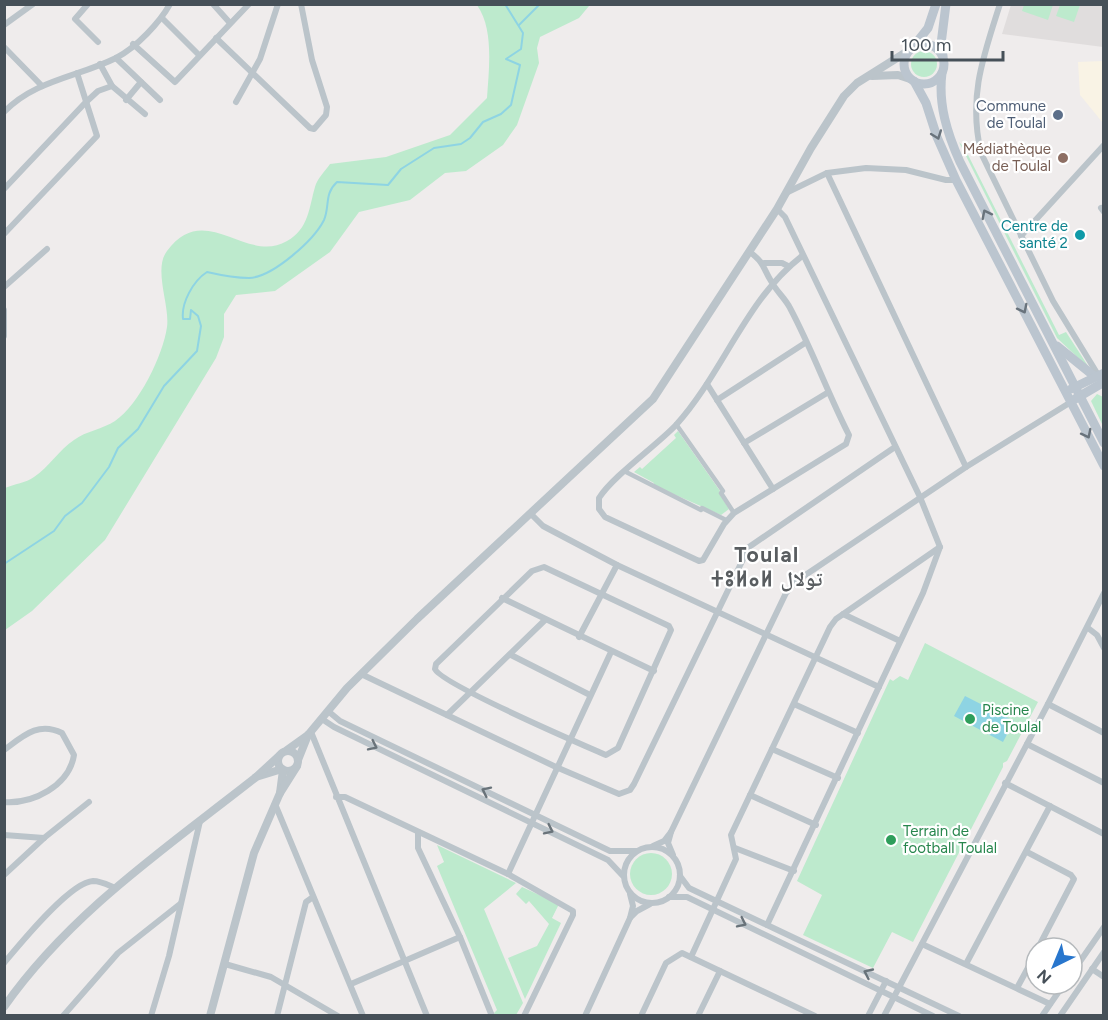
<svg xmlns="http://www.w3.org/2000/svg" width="1108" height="1020" font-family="Figtree,'Noto Naskh Arabic','Noto Sans Tifinagh',sans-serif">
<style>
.commercial{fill:#f9f3e5}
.education{fill:#e0dddd}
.green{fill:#bdeacd}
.water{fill:#8ed4e3}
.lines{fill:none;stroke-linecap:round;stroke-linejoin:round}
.stream{stroke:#8ed4e3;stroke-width:2}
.pedestrian{stroke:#bbc4ca;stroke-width:4.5}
.minor{stroke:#bbc4ca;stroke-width:6}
.tertiary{stroke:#bbc4ca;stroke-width:8}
.secondary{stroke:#bbc5cf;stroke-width:9}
.oneway{stroke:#69737c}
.oneway2{stroke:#69737a}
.service-dot{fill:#5c6f8a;stroke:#fff;stroke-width:2}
.education-dot{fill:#8d6e63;stroke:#fff;stroke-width:2}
.culture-dot{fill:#0f9aa8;stroke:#fff;stroke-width:2}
.leisure-dot{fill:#2e9e5b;stroke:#fff;stroke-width:2}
.labels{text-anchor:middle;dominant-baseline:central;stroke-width:4.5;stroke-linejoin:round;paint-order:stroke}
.service-label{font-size:15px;fill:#4e5e75;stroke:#fff;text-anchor:end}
.education-label{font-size:15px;fill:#785e54;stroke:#fff;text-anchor:end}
.culture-label{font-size:15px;fill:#0d838f;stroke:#fff;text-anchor:end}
.leisure-label{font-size:15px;fill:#27864d;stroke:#fff;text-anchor:start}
.district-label{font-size:21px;font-weight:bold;letter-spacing:1.5px;fill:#595d60;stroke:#fff}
</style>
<rect width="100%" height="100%" fill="#efecec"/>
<polygon class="commercial" points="1103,61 1104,61 1103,123 1080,95 1078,62"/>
<polygon class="education" points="1011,5 1103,5 1103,47 1002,34"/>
<g class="green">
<path d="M477 5 589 6 579 18 540 37 537 48 539 63 517 125 503 145 466 171 445 173 410 200 359 212 330 252 275 291 236 295 224 314V337L216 358 105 540 32 611 5 630V488C14 484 26 483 34 477 49 467 59 450 74 440 86 431 103 429 115 421 139 405 163 355 167 327 170 305 153 269 167 251 205 199 246 265 287 241 309 229 309 207 315 187 317 179 325 171 330 164L386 157 450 135 487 98C489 68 494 29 477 5Z"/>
<polygon points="1024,5 1024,4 1053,5 1048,20 1022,11"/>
<polygon points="1060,5 1080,5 1074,22 1056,16"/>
<circle cx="924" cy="64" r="13"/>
<polygon points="959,142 964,147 1059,335 1066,332 1090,369 1057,338"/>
<polygon points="1097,394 1103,397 1103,426 1091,401"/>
<polygon points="678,431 720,491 719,493 729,509 721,515 653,485 654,483 634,472 640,467 642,469 676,438 674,435"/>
<polygon points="925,643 1038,702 1007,761 1003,763 1003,767 913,942 892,932 873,968 803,935 822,895 797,881 890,679 893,681 900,676 908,680"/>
<polygon points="437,845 516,883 484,909 523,1003 516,1015 495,1015 494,1013 497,1010 437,866 444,862"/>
<circle cx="651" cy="874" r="21"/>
<polygon points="522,887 559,904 552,918 561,923 525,999 508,958 537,946 549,924 529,901 526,904 516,894"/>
</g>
<polygon class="water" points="965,696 1014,721 1003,742 954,716"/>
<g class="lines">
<g class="stream">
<polyline points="519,25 540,4"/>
<path d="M4 564 54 531 65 516 82 503 109 467 118 448 138 429 164 386 197 351 201 326 198 316 191 310 190 319H183C181 303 193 281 207 272 220 275 235 278 249 278 273 277 314 240 324 220 330 206 324 194 337 182L388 185 401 169 434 148 461 144 470 138 483 122 501 114 511 105 520 65 506 59 521 49 523 33 505 4"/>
</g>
<g class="pedestrian">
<polyline points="676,424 723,491 721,493 734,513"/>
<polyline points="626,472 701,510 702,508 726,520"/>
</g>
<g class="minor">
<polyline points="88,4 75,19 98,42"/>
<polyline points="213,4 230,23"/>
<path d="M1000 4C983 57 968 97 981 153L1053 301 1100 378"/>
<polyline points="162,18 199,55"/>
<polyline points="4,25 33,4"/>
<polyline points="216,38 310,128 314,129 326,115 327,107 312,60 301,4"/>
<polyline points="133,44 175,82 249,4"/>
<polyline points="4,47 42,86"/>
<polyline points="116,58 160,100"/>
<polyline points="100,64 112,86 145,114"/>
<polyline points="126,100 141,82"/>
<polyline points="236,102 260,59 278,4"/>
<path d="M4 112C35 80 78 77 116 58 137 47 160 22 170 4"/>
<polyline points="827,173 966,467"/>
<polyline points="4,189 85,103 98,91 112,86"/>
<polyline points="788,192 827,173 866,168 906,170 946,180 956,180"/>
<polyline points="1101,208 1104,212"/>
<polyline points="4,234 97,136 77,73"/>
<polyline points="1021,236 1104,145"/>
<path d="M750 252C765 264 762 266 771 281 776 291 785 298 790 308 812 349 828 394 849 435L846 444 734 513 724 524 703 560 699 561 605 517 599 509V498C613 476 656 446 676 425 723 373 746 299 802 256"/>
<polyline points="764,263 782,263 788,266"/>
<polyline points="4,287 47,249"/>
<polyline points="4,310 4,336"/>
<polyline points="707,384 773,489"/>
<polyline points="717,400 805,343"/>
<polyline points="744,443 827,393"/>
<polyline points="531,514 543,526 617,565 879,687"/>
<path d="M544 567 669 626 671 630 618 748 606 755C581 744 441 684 435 669L436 664 532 571Z"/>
<polyline points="502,598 654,671"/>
<polyline points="843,614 900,641"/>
<polyline points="1088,628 1097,635 1104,648"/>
<polyline points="579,637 617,565"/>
<polyline points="511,655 590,695"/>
<polyline points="361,674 556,767 619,794 630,790 634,784 749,547 895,447"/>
<polyline points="794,704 858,733"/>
<polyline points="1048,704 1104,733"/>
<polyline points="328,711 340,721 610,851 636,851"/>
<polyline points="447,715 545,620"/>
<polyline points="322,719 334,727 608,860 623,876"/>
<polyline points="311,732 427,1016"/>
<polyline points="1027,744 1104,783"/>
<polyline points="772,749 838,778"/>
<path d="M4 750C23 736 38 721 62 733L74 755C69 786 33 804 4 802"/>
<polyline points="1005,783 1104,834"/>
<polyline points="750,795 816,825"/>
<polyline points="336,797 345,797 508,874 573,911 573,915 524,1016"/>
<polyline points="275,804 363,1016"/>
<polyline points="418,832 418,848 460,937 492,1016"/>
<polyline points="671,832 786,593 795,582 966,467 1071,402"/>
<polyline points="4,835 44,838"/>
<polyline points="653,846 664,841 671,832 668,843 673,855"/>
<circle cx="652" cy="875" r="28"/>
<polyline points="735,848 794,871"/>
<polyline points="1027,852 1071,875 1074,879 1038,948"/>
<polyline points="508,874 611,652"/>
<polyline points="4,875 44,838 89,802"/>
<polyline points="680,876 689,888 959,1016"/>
<polyline points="630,894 633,906 630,918 637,911 650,904"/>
<polyline points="669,897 687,897 933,1016"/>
<polyline points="767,925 923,593 940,547 920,497 785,217 777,209"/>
<polyline points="922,944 1050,1004"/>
<polyline points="691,957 736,859 731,835 830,627 836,619 940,547"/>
<path d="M4 963C20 944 70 882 93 881 101 881 108 885 115 888"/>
<polyline points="225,964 271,977 338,1016"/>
<polyline points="966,964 1050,806"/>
<polyline points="1092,969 1104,977"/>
<polyline points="1072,973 1104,927"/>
<polyline points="351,984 460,937"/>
<polyline points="1017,988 1036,953"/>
<polyline points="63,1016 118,953 180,904"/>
<polyline points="151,1016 169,956 200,821"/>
<polyline points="277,1016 306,902 313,897"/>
<polyline points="585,1016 630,918"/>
<polyline points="641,1016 666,963 682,953 815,1016"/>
<polyline points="698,1016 720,971"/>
<polyline points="868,1016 886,981"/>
<polyline points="884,1016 1048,704 1104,593"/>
<polyline points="1042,1016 1064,984"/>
<polyline points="1060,1016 1104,952"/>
</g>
<g class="tertiary">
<polyline points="872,76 898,75 910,79"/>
<polyline points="287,750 308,735 347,688 417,619 653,399 777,209 811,148 844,96 857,83 908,51"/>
<circle cx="288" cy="761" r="10"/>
<polyline points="298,760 308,735"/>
<polyline points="256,777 282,769"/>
<polyline points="280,793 283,770"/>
<path d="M4 1007C70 913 166 848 255 778L279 756"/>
<polyline points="210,1016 254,853 280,793 297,766"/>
</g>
<g class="secondary">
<circle cx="924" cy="64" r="20"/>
<polyline points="913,47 928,28 936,4"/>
<polyline points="943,56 941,44 946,4"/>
<path d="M942 73C938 104 947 133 960 162L1104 443"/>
<polyline points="914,81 926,103 937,137 956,180 1104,466"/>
<polyline points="1057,346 1094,376"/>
<polyline points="1071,389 1104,373"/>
<polyline points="1075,399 1104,382"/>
</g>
</g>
<defs><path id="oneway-chevron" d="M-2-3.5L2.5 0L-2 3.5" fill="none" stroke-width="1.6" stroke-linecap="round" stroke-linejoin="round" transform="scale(1.5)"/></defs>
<g class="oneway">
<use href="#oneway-chevron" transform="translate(937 135) rotate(70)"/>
<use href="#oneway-chevron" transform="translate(986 214) rotate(-117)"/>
<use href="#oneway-chevron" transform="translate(1023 309) rotate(63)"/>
<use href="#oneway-chevron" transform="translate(1087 434) rotate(63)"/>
</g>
<g class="oneway2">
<use href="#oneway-chevron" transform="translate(373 746) rotate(26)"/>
<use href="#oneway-chevron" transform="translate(486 791) rotate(-154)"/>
<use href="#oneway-chevron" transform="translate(549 830) rotate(26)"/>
<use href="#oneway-chevron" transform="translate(742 923) rotate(26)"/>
<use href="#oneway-chevron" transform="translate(868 973) rotate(-155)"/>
</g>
<circle class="service-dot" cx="1058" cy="115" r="6"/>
<circle class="education-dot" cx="1063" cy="158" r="6"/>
<circle class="culture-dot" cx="1080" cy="235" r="6"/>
<g class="leisure-dot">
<circle cx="970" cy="719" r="6"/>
<circle cx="891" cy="840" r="6"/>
</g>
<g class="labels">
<g class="service-label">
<text x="1046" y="106">Commune<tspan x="1046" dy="17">de Toulal</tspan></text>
</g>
<g class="education-label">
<text x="1051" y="149">Médiathèque<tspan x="1051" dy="17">de Toulal</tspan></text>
</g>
<g class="culture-label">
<text x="1068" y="226">Centre de<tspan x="1068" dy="17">santé 2</tspan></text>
</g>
<g class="leisure-label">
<text x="982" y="710">Piscine<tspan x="982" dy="17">de Toulal</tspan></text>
<text x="903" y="831">Terrain de<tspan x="903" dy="17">football Toulal</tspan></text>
</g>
<g class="district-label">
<text x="767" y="554">Toulal<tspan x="767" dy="24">ⵜⵓⵍⴰⵍ تولال</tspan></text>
</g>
</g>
<rect width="1108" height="1020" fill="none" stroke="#465058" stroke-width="12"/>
<g transform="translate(1054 966) rotate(223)"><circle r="28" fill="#ffffff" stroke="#b5b9bc" stroke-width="1.5"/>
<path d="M0-4.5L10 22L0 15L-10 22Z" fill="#2876cd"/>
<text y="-9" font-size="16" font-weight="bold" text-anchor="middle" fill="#465058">N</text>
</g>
<path d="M892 51v9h111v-9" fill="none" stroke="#465058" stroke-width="3"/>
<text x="901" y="51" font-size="18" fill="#465058" stroke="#ffffff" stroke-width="4.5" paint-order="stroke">100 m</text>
</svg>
